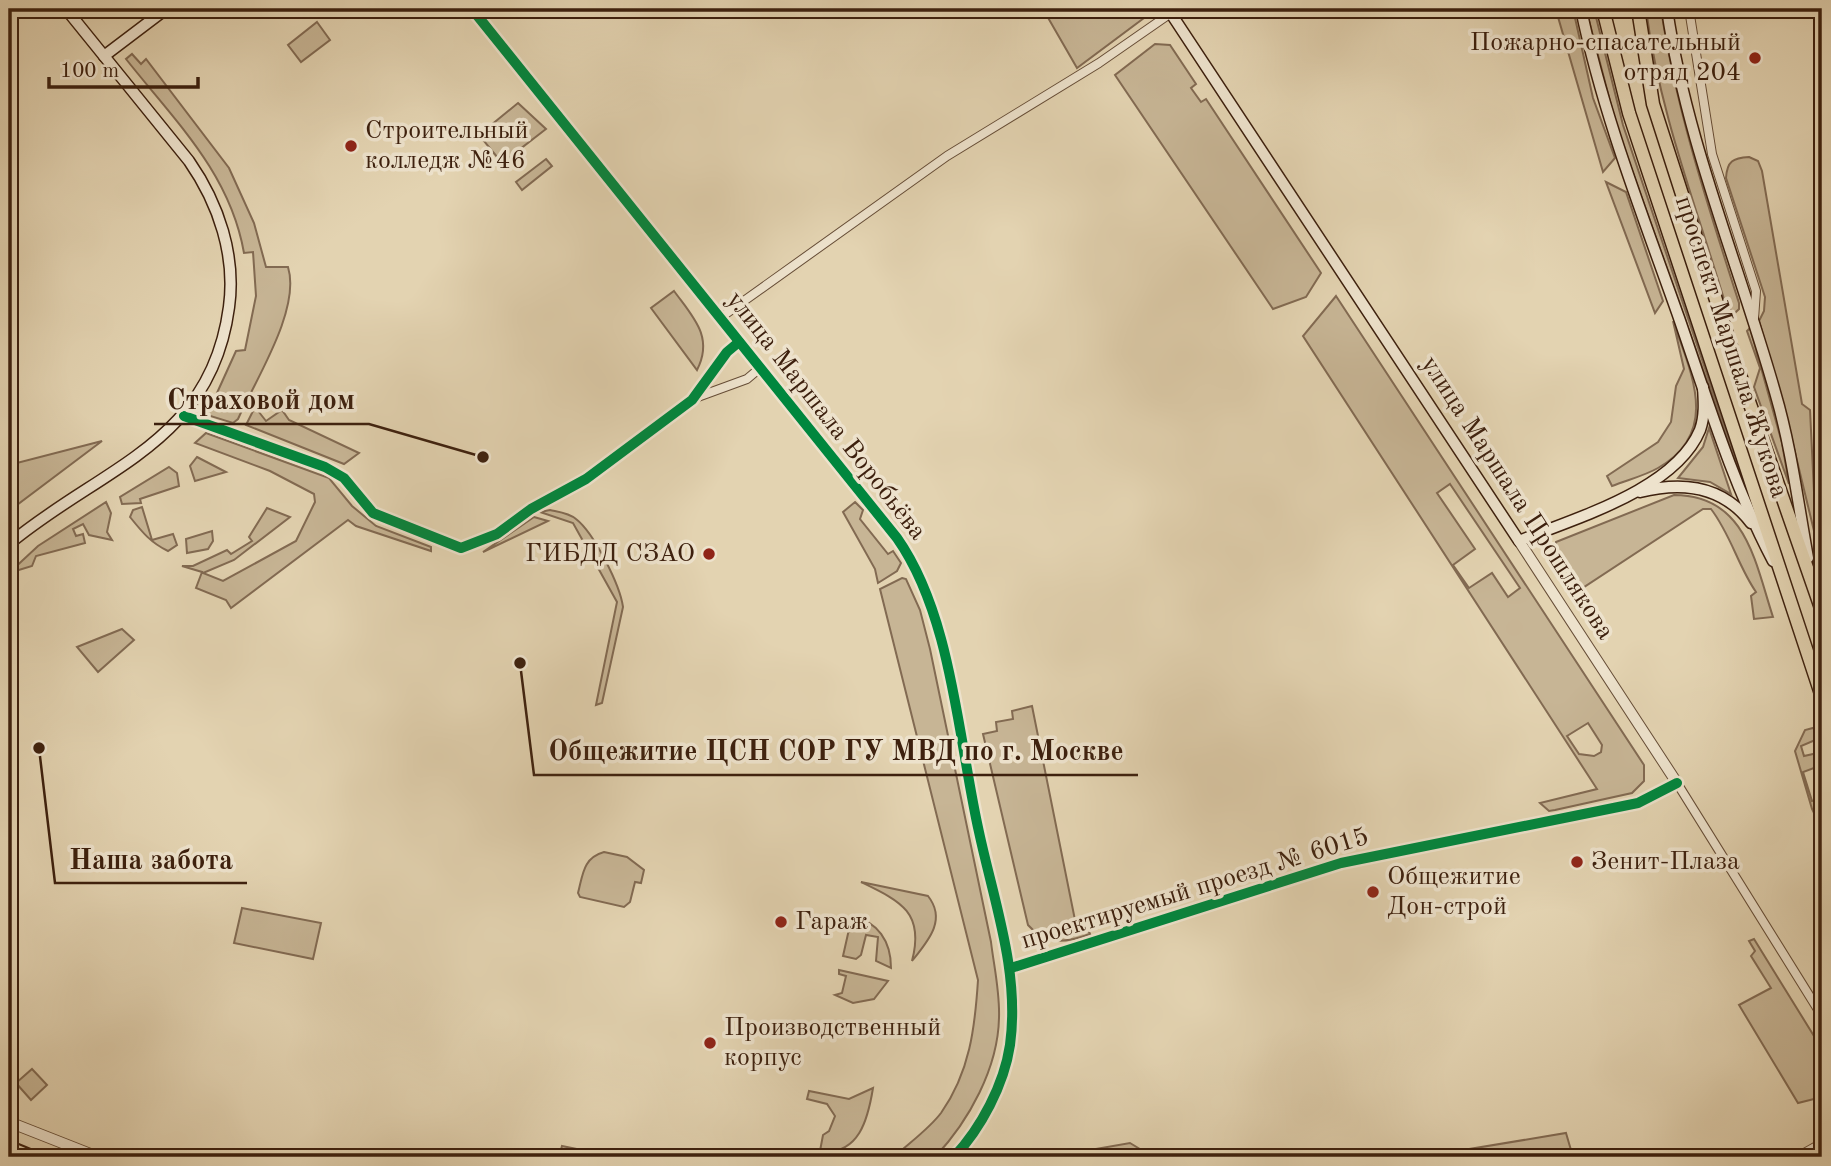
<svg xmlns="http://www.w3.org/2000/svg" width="1831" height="1166" font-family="'Old Standard TT',serif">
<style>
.green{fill:#c7b595;stroke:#826a52;stroke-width:2;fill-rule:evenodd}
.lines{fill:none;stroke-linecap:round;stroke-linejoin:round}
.minor-casing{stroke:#664d37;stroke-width:10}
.tertiary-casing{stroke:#664d37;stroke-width:12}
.secondary-casing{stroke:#3d200e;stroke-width:13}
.primary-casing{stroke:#3d200e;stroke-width:15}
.minor{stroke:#ede2cc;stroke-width:8}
.tertiary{stroke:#ede2cc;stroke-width:10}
.secondary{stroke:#ede2cc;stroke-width:10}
.primary{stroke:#e3d3b1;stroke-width:12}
.tram{stroke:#3d200e;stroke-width:2}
.cycleway-casing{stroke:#ede2cc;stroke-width:15}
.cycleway{stroke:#00873e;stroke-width:10}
.poi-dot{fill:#8f2418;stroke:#ede2cc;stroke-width:2.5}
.labels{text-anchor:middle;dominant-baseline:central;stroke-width:7;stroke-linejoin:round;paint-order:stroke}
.poi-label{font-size:26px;fill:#3d200e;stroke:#ede2cc;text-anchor:start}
.street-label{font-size:26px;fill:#3d200e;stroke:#ede2cc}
.leader{fill:none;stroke:#3d200e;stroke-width:2.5}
.callout-dot{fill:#3d200e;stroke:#ede2cc;stroke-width:2.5}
.callout-label{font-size:28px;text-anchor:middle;font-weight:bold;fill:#3d200e;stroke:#ede2cc;stroke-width:7;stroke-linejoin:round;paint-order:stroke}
</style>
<rect width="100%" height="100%" fill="#e3d3b1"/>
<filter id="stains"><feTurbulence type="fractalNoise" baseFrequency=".00286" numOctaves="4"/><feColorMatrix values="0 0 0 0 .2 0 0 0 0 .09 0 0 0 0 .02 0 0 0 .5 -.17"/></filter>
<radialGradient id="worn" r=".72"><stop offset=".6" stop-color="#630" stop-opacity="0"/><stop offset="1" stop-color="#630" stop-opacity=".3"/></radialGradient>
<g class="green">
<polygon points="1043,9 1150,9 1152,12 1077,68"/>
<polygon points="1546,9 1573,9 1593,98 1615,158 1603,172 1558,17"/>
<polygon points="1586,9 1594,9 1623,125 1749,499 1617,128"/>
<path d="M1646 9H1661C1676 109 1708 206 1739 303V309L1735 313 1726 306C1697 208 1659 112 1646 9Z"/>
<polygon points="317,22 330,40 301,62 288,45"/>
<polygon points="1155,44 1170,45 1196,84 1191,88 1201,102 1206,99 1321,273 1306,297 1273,309 1115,75"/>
<path d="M132 54 141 64 146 59 229 168 254 223 266 267H288C301 309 256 379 238 419L233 423 207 415 236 351 245 350 256 296 253 252 244 253C230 173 175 121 126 59Z"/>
<polygon points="518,103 546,129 502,163 479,135"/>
<path d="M1749 157 1758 161 1762 171 1802 404 1810 410 1814 492 1822 507V564L1785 411 1759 321 1764 311 1765 297 1726 178C1727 161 1733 158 1749 157Z"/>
<polygon points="546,159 552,166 522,190 516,182"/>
<polygon points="1606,182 1626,192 1663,301 1655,313"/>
<path d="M674 291C693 317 714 337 697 370L651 308Z"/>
<path d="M1336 296 1644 765V781L1632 793 1555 810 1549 811 1540 803 1597 789 1303 336ZM1450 484 1520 588 1508 597 1492 573 1469 588 1453 565 1475 549 1437 493ZM1588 723 1602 745 1601 752 1594 756 1579 754 1567 736Z"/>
<path d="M1673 321C1691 373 1721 432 1658 468 1644 476 1627 480 1612 486L1607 476 1658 442 1671 422 1676 386 1684 369Z"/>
<polygon points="1750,328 1782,443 1789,484 1754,387 1760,368 1747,331"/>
<polygon points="255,407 266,421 282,410 289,420 359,453 344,464 246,425"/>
<polygon points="1709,428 1731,494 1710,482 1678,478 1703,447"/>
<polygon points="206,433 329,478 352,506 376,526 431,547 431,551 356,526 348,520 231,608 226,600 196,588 202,572 182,566 193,566 227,550 231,554 252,541 249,537 267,508 290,517 234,560 203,573 223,581 296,541 315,502 314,494 270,471 195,443"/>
<polygon points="102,441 9,511 9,465"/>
<polygon points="197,457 226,472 195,481 190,466"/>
<polygon points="169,467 177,473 179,486 140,499 141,503 122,504 120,497"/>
<path d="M1674 495C1746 495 1755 562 1773 617L1754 619 1751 596 1756 592C1738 566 1731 535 1711 509H1703L1581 589 1556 549V542Z"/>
<polygon points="106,502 111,513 107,532 112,540 89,535 83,524 73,529 76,536 83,534 85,543 36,556 32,566 9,573 38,546"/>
<polygon points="855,502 863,510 860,519 888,554 893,551 901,563 897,571 878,583 875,569 843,512"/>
<path d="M142 507 152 540 173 534 177 545 168 551C151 543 142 532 130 517L133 510Z"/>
<path d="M550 510C559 512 569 513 576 519 594 533 620 585 623 607L602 703 596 705 617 602 573 523 540 512Z"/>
<polygon points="534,517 548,521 483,552"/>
<polygon points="212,531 213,541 208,549 187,553 186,539"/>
<path d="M902 578 906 579 920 610 930 649 991 942C994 967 1000 992 999 1018 998 1068 969 1121 935 1157H894C909 1143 929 1129 941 1113 970 1072 975 1027 978 980L880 589Z"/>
<polygon points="122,629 134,640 98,672 77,647"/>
<path d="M1032 706 1077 930 1087 927 1090 934C1066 943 1046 946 1028 925L983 734 997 731 996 722 1013 719 1012 711Z"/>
<polygon points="1813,728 1820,738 1801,746 1804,756 1822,752 1822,765 1803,772 1812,801 1822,798 1822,829 1812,809 1795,751 1805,730"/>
<path d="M604 852 627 857 644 870 641 883 635 882 630 902 624 907 580 897 578 893C583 874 583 858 604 852Z"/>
<path d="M861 882 928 896C947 920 928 941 912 961 925 912 900 901 861 882Z"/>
<polygon points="242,908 321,923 313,959 234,943"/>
<path d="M852 916C878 922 891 941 891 968L876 961 878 937 866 935 861 955 856 959 843 956Z"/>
<polygon points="1754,939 1822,1049 1822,1097 1798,1103 1739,1005 1771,988 1751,956 1755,951 1749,941"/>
<polygon points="839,970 888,981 874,999 853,1003 835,995 842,993 846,976 839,974"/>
<polygon points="32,1069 47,1085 31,1100 16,1083"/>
<path d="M873 1088C868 1119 859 1156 820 1151L823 1135 829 1131 835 1116 827 1104 807 1099 809 1091 849 1099Z"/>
<polygon points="1566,1133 1573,1157 1421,1157"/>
<polygon points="1130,1143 1153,1157 1050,1157"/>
<polygon points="562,1146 616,1157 559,1157"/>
</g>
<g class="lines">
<g class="minor-casing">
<g id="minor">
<polyline points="1689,9 1712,154 1756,291 1754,319"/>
<polyline points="720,318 947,156 1099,63 1171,13"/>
<polyline points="695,398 747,379 760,368"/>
<polyline points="184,416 325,467 344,478 373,513 461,548 497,534 531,509 586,479 692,400 727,352 739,342"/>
<polyline points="1677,783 1822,1016"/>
<polyline points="1797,1157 1822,1143"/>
</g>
</g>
<g class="tertiary-casing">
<g id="tertiary">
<path d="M472 9 897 538C952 616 958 739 979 832 994 902 1020 972 1010 1045 1004 1085 981 1128 954 1157"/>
<polyline points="1011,968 1341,863 1638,803 1677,783 1519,541"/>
<polyline points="9,1122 98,1157"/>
</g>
</g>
<g class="secondary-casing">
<g id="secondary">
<path d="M1168 9 1519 541C1575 518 1675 490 1700 430 1705 416 1704 402 1703 387"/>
<path d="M1581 9C1603 115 1643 216 1679 318 1707 399 1733 485 1773 561"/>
<path d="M1667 9C1686 140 1739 265 1775 392 1791 446 1798 503 1808 558"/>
<polyline points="104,56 166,9"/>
<path d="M1640 492C1683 481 1723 486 1751 523"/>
<path d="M9 544C101 467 211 444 229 307 236 256 219 204 189 161L66 9"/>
</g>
</g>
<g class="primary-casing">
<g id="primary">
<polyline points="1603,9 1629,113 1822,697"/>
<polyline points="1638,9 1653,104 1743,384 1822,611"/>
</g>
</g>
<use href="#minor" class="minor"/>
<use href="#tertiary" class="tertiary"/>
<use href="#secondary" class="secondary"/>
<use href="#primary" class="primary"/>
<polyline class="tram" points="9,1140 50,1157"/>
<g class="cycleway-casing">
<g id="cycleway">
<path d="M472 9 897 538C952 616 958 739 979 832 994 902 1020 972 1010 1045 1004 1085 981 1128 954 1157"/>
<polyline points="184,416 325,467 344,478 373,513 461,548 497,534 531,509 586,479 692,400 727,352 739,342"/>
<polyline points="1011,968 1341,863 1638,803 1677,783"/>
</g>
</g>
<use href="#cycleway" class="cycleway"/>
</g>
<g class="poi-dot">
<circle cx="1755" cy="58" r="7"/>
<circle cx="351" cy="146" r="7"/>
<circle cx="709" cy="554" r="7"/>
<circle cx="1577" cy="862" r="7"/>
<circle cx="1373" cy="892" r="7"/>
<circle cx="781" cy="922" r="7"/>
<circle cx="710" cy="1043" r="7"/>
</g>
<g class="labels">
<g class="poi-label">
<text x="1741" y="43" text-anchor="end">Пожарно-спасательный<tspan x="1741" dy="30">отряд 204</tspan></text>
<text x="365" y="131">Строительный<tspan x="365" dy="30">колледж №46</tspan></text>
<text x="695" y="554" text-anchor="end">ГИБДД СЗАО</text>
<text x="1591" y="862">Зенит-Плаза</text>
<text x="1387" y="877">Общежитие<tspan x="1387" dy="30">Дон-строй</tspan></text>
<text x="795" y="922">Гараж</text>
<text x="724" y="1028">Производственный<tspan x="724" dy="30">корпус</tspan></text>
</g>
<g class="street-label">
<text transform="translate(1731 347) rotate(72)">проспект Маршала Жукова</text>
<text transform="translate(826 416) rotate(52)">улица Маршала Воробьёва</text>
<text transform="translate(1517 498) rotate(57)">улица Маршала Прошлякова</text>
<text transform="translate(1195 889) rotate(-17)">проектируемый проезд № 6015</text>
</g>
</g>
<path class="leader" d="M483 457L369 424H154M520 663L534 775H1138M39 748L55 883H247"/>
<g class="callout-dot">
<circle cx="483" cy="457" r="7"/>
<circle cx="520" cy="663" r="7"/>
<circle cx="39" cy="748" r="7"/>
</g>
<g class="callout-label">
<text x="261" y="409">Страховой дом</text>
<text x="836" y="760">Общежитие ЦСН СОР ГУ МВД по г. Москве</text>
<text x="151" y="869">Наша забота</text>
</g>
<rect width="1831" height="1166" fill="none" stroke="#e3d3b1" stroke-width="35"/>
<rect x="10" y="10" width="1810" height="1145" fill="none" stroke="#3d200e" stroke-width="3.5"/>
<rect x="18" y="18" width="1796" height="1131" fill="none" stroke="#3d200e" stroke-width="2"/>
<path d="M49 77v10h149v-10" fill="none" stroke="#3d200e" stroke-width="3.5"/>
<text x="60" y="77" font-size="21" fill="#3d200e" stroke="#ede2cc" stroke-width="5" paint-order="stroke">100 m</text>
<rect width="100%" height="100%" filter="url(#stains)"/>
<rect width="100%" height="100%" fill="url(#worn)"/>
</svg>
